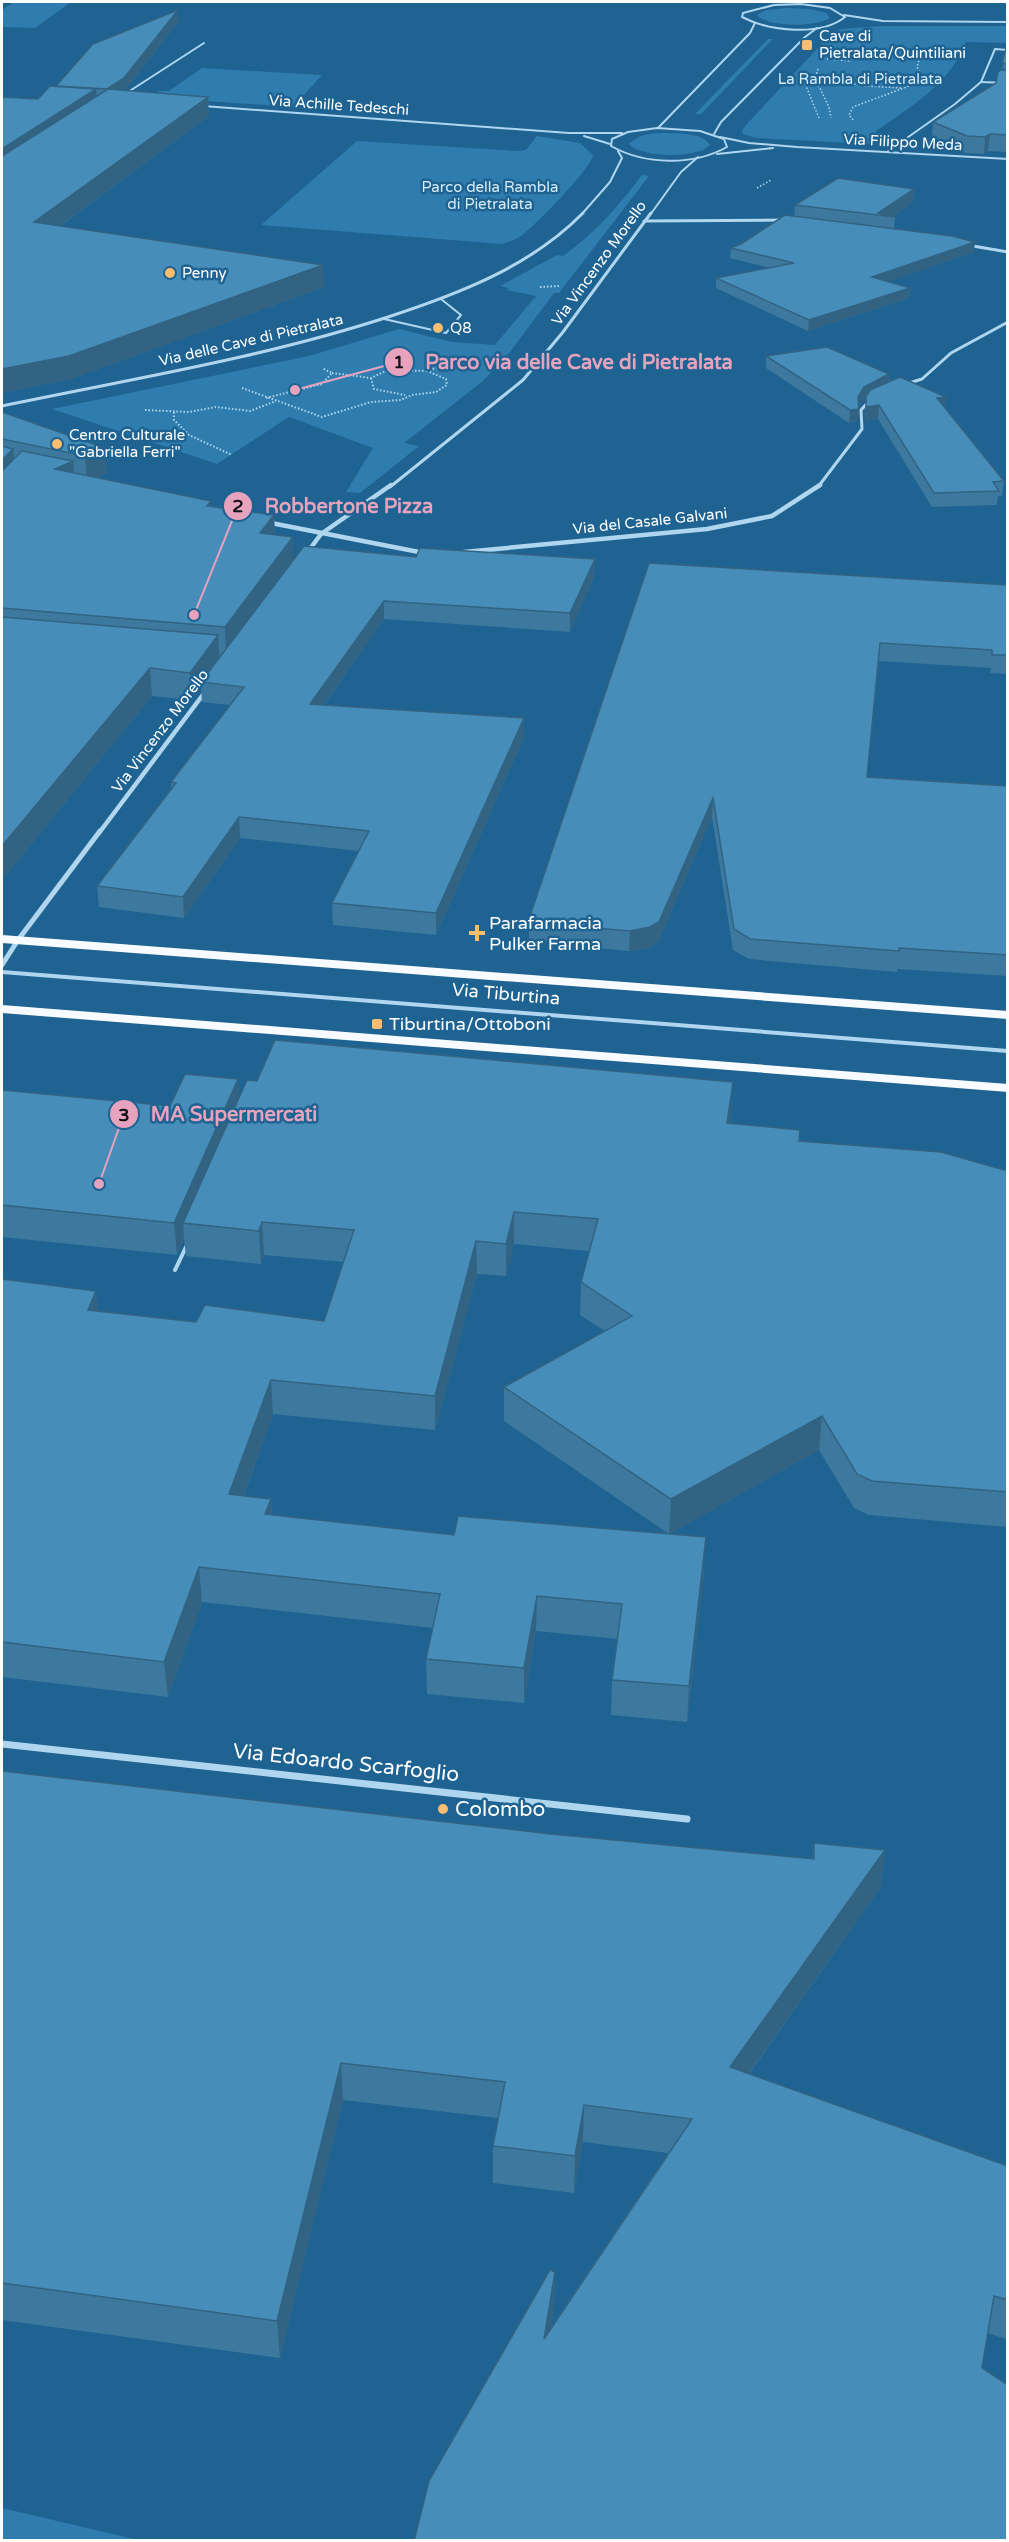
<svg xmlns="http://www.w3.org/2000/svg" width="1009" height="2542" font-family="'Varela Round',sans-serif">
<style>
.green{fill:#2f7dae}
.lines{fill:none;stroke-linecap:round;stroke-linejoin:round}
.path-far1{stroke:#afd6ee;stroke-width:1.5;stroke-dasharray:1.5 2;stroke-linecap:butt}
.path{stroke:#afd6ee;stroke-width:2;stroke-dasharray:1.5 2;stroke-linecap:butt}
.service-far1{stroke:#afd6ee;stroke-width:2}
.service{stroke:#afd6ee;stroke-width:4}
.minor-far4{stroke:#afd6ee;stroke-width:2}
.minor-far3{stroke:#afd6ee;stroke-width:3}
.minor-far2{stroke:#afd6ee;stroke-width:4.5}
.minor-far1{stroke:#afd6ee;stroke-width:5}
.minor{stroke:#afd6ee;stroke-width:7}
.primary{fill:#f7fbff;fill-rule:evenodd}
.wall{fill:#3d799f}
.shaded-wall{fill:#326382}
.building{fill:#478db9;stroke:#326382;stroke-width:1.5}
.poi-dot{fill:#fcbd6f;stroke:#1e6392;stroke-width:2}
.labels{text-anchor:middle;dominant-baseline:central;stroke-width:5;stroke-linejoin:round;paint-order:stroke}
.far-poi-label{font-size:15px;fill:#fff;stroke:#1e6392;text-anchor:start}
.far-park-label{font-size:15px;fill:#d5ecfa;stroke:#1e6392}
.far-street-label{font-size:15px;fill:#fff;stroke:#1e6392}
.poi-label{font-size:18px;fill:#fff;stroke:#1e6392;text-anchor:start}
.street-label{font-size:18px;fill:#fff;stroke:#1e6392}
.near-street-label{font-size:21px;fill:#fff;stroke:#1e6392}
.near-poi-label{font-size:21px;fill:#fff;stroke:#1e6392;text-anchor:start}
.leader{fill:none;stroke:#e7a3bd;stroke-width:2}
.callout-dot{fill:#e7a3bd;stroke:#1e6392;stroke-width:2}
.mark-label{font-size:18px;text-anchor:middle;font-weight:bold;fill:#111}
.callout-label{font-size:20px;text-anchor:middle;font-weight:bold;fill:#e7a3bd;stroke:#1e6392;stroke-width:5;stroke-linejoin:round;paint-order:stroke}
</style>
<rect width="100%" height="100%" fill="#1e6392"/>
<g class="green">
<polygon points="14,2 71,2 35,28 2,27 2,10"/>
<path d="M787 8 810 9 826 13 830 18C815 27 768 28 757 15L766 10Z"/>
<path d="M881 26H1007V43L966 42C949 85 911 106 875 132L884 134 869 144 756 138 743 134 742 131 746 125 831 34 840 29Z"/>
<polygon points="768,39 773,39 701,114 695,114"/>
<polygon points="202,68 322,75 293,107 148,97 159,91 169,91"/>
<path d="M670 133C683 134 703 133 710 145 698 159 641 158 629 144 641 134 648 133 670 133Z"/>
<path d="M537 136 580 143 593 155C591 169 534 227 521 236 516 240 509 241 503 244L261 225 357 141 518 151 526 150Z"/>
<path d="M642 175 649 176 559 293H554L510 352 483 381 404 443 419 446 360 493 346 492 373 448 289 417 217 464 52 409 309 356 399 329 452 342 495 345 536 296 507 290 509 288 500 286 557 255 563 256C596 232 617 208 642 175Z"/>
<polygon points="2,2508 138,2540 2,2540"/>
</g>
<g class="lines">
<g class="path-far1">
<polyline points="827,59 850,61"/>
<polyline points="818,69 815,78 829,107 831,118"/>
<polyline points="816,78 866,86 901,88"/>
<polyline points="804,81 819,118"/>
<polyline points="853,120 849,115 853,107 920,82 922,78 917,67 922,50"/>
<polyline points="757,188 771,180"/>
</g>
<g class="path">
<polyline points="540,287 559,286"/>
<polyline points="388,355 388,370 427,371"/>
<polyline points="332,373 371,378 388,370"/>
<polyline points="371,378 374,389 405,395"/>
<polyline points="242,388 322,417 371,402 401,400 412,395 436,392 447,385 446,379 427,371 447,364"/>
<polyline points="266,398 322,384 332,373 322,368"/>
<polyline points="145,410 189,412 216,407 250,411 276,401"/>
<polyline points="174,412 174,420 189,435 232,455"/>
</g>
<polyline class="service-far1" points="384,319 446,333 461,315 441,299"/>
<g class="service">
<polyline points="2,972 1008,1051"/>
<polyline points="175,1270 187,1245"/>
</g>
<g class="minor-far4">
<path d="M801 4 830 8 845 17C820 37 769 31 742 17L743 13 774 5Z"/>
<polyline points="844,15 883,21 1008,22"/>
<polyline points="981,82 1008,83"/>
<polyline points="125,94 204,43"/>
<polyline points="203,106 569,133 622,133"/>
<path d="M657 128 700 131 724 139 727 147C693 166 645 165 611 146L612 139 628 132Z"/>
<polyline points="658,128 750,33 755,23"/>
<polyline points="714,134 721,122 805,37 817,28"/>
<polyline points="584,136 610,144"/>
<polyline points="720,137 749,143 797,147 1008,159"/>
<polyline points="887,152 955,104 981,82 995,49 1008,50"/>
<polyline points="717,154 773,148"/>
<polyline points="581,215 610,182 622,158 618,151"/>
<polyline points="650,215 681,172 698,157"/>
</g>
<g class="minor-far3">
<polyline points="644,221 784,220"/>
<polyline points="967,245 1008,252"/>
<polyline points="906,384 922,379 951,353 1008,322"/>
<path d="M2 406C131 379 262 358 388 317 458 294 530 267 583 213"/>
<polyline points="390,487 523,380 563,332 651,213"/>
<polyline points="818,487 862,429 861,410 870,400"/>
</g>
<g class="minor-far2">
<polyline points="266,522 424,553"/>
<polyline points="464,552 707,529 772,516 820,485"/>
<polyline points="307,553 321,534 391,485"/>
<polyline points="99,833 205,692"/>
</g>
<polyline class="minor-far1" points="2,965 18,940 100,831"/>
<polyline class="minor" points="2,1744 687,1819"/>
<g class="primary">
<polygon points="2,935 1008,1011 1008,1019 2,943"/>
<polygon points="2,1005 1008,1084 1008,1092 2,1013"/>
</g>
</g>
<g class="wall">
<polygon points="179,21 125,90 209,116 60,226 324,287 71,379 2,393 2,97 38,99 56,86"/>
<polygon points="1008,42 1008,152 988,151 984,154 966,153 932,138 933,122 996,83 1002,70"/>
<polygon points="914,189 913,202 892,217 895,217 894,229 974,252 888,281 910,288 909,298 808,331 716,288 716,278 770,268 730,258 731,248 741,244 794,216 795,205"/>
<polygon points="766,356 889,374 889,382 945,408 1004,481 1002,496 998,496 997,505 932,507 878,419 865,421 866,397 863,399 859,407 858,421 849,423 766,368"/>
<polygon points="2,412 105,448 107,473 97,477 211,506 274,515 275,535 294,559 416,557 595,559 594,577 570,632 384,619 324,705 524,718 524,737 436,935 333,925 332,903 359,851 240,838 184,918 99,907 97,886 171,788 171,782 230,705 202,702 201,688 192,700 152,696 2,880"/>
<polygon points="649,563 1008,585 1008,674 990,673 991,668 879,661 867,777 1008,786 1008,976 897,969 897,972 749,959 733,950 712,817 658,942 649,948 629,951 548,944 548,941 529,940 529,919"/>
<polygon points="238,1079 239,1097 731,1113 730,1123 800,1130 800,1141 1008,1171 1008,1527 869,1515 854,1508 819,1450 669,1534 504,1421 504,1387 605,1331 580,1315 581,1282 589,1251 514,1244 506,1276 477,1274 435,1430 273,1414 244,1496 271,1499 272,1515 704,1572 687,1722 611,1715 612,1680 618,1639 536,1631 524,1703 427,1694 426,1659 433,1628 202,1602 168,1697 2,1677 2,1279 96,1291 98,1311 196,1322 324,1321 344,1262 264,1255 261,1264 186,1256 184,1239 177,1255 2,1237 2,1090 170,1106"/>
<polygon points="2,1771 551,1834 813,1859 814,1843 885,1850 881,1887 749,2074 1008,2166 1008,2340 988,2333 414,2541 555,2272 554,2309 551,2327 668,2153 583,2142 574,2193 493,2183 493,2146 498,2118 343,2100 280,2358 2,2320"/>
</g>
<g class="shaded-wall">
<polygon points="178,10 179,21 125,90 108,101 107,89"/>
<polygon points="96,89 98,108 2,170 2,149"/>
<polygon points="208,97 209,116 36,243 34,222"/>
<polygon points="990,134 988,151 984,154 985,137"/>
<polygon points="914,189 913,202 892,217 878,213"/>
<polygon points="975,242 974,252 871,287 872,277"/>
<polygon points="323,265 324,287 71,379 2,393 2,369"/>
<polygon points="910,288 909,298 808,331 809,320"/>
<polygon points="889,374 888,386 863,399 857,409 858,397 864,387"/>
<polygon points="946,397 945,410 937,398"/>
<polygon points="879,405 878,419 865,421 866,407"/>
<polygon points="859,409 858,421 849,423 850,410"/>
<polygon points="105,448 107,473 87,481 85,456"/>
<polygon points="13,449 16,474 2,487 2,460"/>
<polygon points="73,461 75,486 55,469"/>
<polygon points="274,515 275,541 260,533"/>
<polygon points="293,537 294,563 226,654 225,627"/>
<polygon points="595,559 594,577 570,632 570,613"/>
<polygon points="384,601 384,619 311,723 310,704"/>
<polygon points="218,635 220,663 201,682 201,688 192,700 190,673"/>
<polygon points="150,668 152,696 2,880 2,846"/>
<polygon points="524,718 524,737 436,935 436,913"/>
<polygon points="713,798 712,817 658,942 649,948 629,951 630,931"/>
<polygon points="239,817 240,838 184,918 183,897"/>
<polygon points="238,1079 240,1111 183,1223 184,1239 177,1255 174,1223"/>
<polygon points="733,1082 731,1113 725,1155 727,1123"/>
<polygon points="514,1212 514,1244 506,1276 506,1244"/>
<polygon points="262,1222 264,1255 261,1264 259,1231"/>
<polygon points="476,1241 477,1274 435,1430 435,1396"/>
<polygon points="96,1291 100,1325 88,1310"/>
<polygon points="271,1380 273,1414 232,1528 229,1494"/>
<polygon points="822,1416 819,1450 669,1534 671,1499"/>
<polygon points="271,1499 273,1533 265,1514"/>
<polygon points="706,1537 704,1572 687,1722 689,1686"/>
<polygon points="199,1567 202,1602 168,1697 164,1662"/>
<polygon points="537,1596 536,1631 524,1703 524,1668"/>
<polygon points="885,1850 881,1887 727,2104 730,2067"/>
<polygon points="341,2063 343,2100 280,2358 277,2321"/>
<polygon points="584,2105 583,2142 574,2193 575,2156"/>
<polygon points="555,2272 554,2309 543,2376 544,2339"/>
</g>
<g class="building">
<polygon points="178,10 124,78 107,89 56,86 93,44"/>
<polygon points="1008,42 1008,64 1002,63"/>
<polygon points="1001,70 1008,70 1008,135 990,134 985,137 967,136 933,122 996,83 998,72"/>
<polygon points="50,86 96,89 2,149 2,97 38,99"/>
<polygon points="108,89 208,97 34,222 323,265 69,356 2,369 2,156"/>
<polygon points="838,178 914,189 878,213 895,217 795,205"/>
<polygon points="785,215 952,236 975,242 872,277 910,288 809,320 716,278 794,263 731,248 741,244"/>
<polygon points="827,347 889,374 864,387 858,397 859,409 850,410 766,356"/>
<polygon points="900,377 946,397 937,398 1004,481 993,482 999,491 934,493 879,405 866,407 866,397 870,390"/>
<polygon points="2,412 105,448 85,456 2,439"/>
<polygon points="2,446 13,449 2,460"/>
<polygon points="22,451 73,461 55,469 211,501 207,506 274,515 260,533 293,537 225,627 2,608 2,471"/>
<polygon points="304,546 416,557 420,548 595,559 570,613 384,601 310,704 524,718 436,913 332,903 369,831 239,817 183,897 97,886 176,783 171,782 244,687 201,682"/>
<polygon points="649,563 1008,585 1008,655 992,655 992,650 880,643 867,777 1008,786 1008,955 899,948 899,951 750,939 734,929 713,798 659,922 650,927 630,931 549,924 550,921 529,919"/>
<polygon points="2,617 218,635 190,673 150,668 2,846"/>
<polygon points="275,1040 733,1082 727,1123 800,1130 799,1141 941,1152 1008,1171 1008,1492 872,1481 857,1474 822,1416 671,1499 504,1387 632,1316 581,1282 598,1219 514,1212 506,1244 476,1241 435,1396 271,1380 229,1494 271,1499 265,1514 454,1535 458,1516 706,1537 689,1686 612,1680 622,1604 537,1596 524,1668 426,1659 440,1594 199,1567 164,1662 2,1642 2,1279 96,1291 88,1310 196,1322 205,1305 324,1321 354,1230 262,1222 259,1231 183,1223 247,1080 257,1081"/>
<polygon points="185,1074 238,1079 174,1223 2,1205 2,1090 170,1106"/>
<polygon points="2,1771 551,1834 814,1859 814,1843 885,1850 730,2067 1008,2166 1008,2300 994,2296 982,2368 1008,2385 1008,2541 414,2541 429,2481 550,2270 555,2272 544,2339 692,2119 584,2105 575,2156 493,2146 505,2082 341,2063 277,2321 2,2283"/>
</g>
<g class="poi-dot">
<rect x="801" y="39" width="12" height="12" rx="3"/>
<circle cx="170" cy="273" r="6"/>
<circle cx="438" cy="328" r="6"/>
<circle cx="57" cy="444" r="6"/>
<path d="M474 924h6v6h6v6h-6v6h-6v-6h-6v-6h6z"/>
<rect x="371" y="1018" width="12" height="12" rx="3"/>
<circle cx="443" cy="1809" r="6"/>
</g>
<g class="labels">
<g class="far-poi-label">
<text x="819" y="36">Cave di<tspan x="819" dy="17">Pietralata/Quintiliani</tspan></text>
<text x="182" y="273">Penny</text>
<text x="450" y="328">Q8</text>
<text x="69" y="435">Centro Culturale<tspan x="69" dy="17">"Gabriella Ferri"</tspan></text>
</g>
<g class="far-park-label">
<text x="860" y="79">La Rambla di Pietralata</text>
<text x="490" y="187">Parco della Rambla<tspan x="490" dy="17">di Pietralata</tspan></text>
</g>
<g class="far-street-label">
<text transform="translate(339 105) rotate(4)">Via Achille Tedeschi</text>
<text transform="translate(903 142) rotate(3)">Via Filippo Meda</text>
<text transform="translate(599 263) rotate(-54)">Via Vincenzo Morello</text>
<text transform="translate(251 340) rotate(-13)">Via delle Cave di Pietralata</text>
<text transform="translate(650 521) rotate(-6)">Via del Casale Galvani</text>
<text transform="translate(160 731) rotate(-53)">Via Vincenzo Morello</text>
</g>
<g class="poi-label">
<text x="489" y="923">Parafarmacia<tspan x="489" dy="21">Pulker Farma</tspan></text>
<text x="389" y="1024">Tiburtina/Ottoboni</text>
</g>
<g class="street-label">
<text transform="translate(506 994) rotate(5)">Via Tiburtina</text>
</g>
<g class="near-street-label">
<text transform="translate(346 1763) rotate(6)">Via Edoardo Scarfoglio</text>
</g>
<g class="near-poi-label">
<text x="455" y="1809">Colombo</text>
</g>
</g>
<path class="leader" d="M295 390L399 362M194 615L238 506M99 1184L124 1114"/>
<g class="callout-dot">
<circle cx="295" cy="390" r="6"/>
<circle cx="194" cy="615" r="6"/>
<circle cx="99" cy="1184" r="6"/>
<circle cx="399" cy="362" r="15"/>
<circle cx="238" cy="506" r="15"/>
<circle cx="124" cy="1114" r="15"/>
</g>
<g class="mark-label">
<text x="399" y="368">1</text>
<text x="238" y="512">2</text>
<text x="124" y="1121">3</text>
</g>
<g class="callout-label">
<text x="579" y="369">Parco via delle Cave di Pietralata</text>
<text x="349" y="513">Robbertone Pizza</text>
<text x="234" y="1121">MA Supermercati</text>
</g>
<rect width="1009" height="2542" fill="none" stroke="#ffffff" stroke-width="6"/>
</svg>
